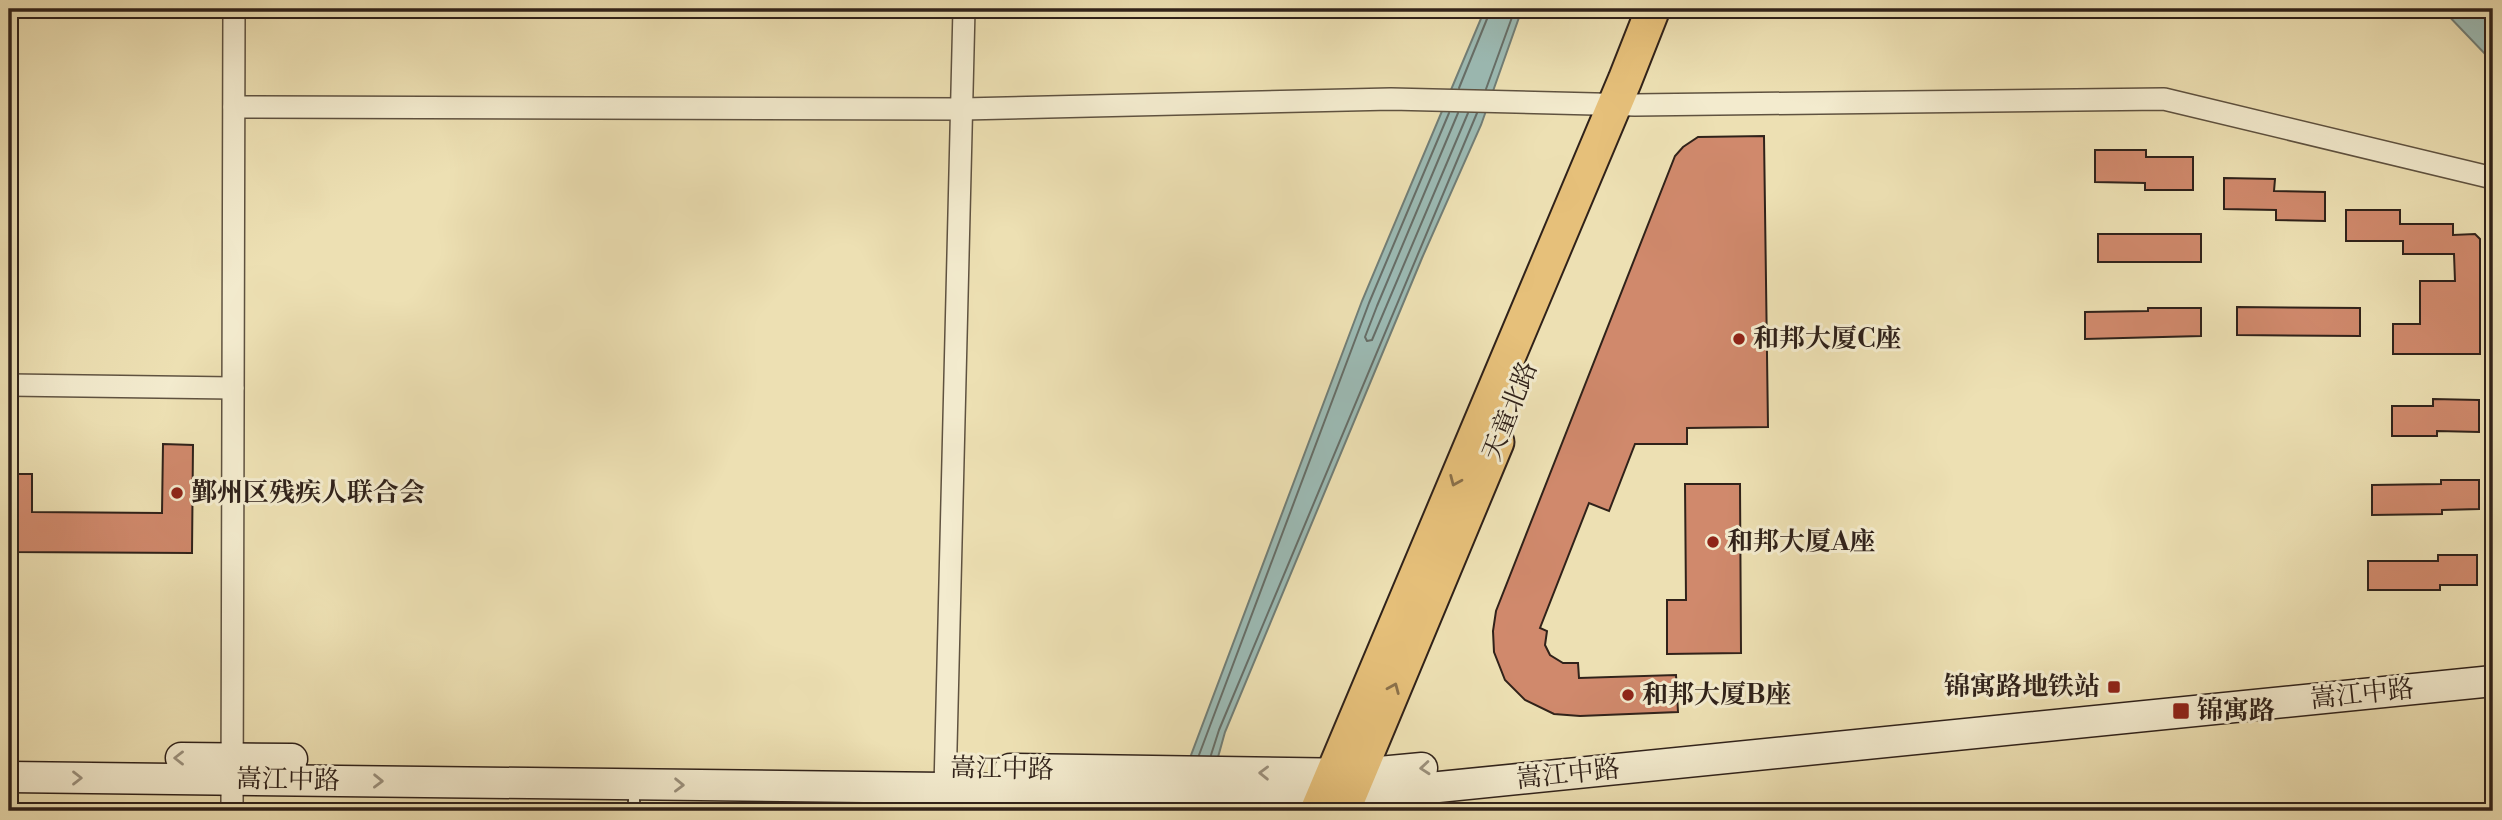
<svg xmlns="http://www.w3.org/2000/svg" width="2502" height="820" font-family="'Libre Bodoni','Noto Serif SC',serif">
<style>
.water{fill:#9cbbb5;stroke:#717e77;stroke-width:2}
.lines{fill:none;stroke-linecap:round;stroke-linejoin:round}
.shore{stroke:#666e68;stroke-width:2}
.building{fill:#d0896c;stroke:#30221a;stroke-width:2}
.service-casing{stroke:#5f5240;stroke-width:14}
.minor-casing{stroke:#5f5240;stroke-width:24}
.secondary-casing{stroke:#30221a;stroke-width:33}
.primary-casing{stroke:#30221a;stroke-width:37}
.service{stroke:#f3ebce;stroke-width:10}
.minor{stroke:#f3ebce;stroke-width:21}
.secondary{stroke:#f3ebce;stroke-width:30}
.primary{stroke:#e6c07a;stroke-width:33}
.oneway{stroke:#8b714a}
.oneway2{stroke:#9b917d}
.poi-dot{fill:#8f2418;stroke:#f3ebce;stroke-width:2.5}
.labels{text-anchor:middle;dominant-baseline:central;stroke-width:6;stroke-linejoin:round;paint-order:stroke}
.poi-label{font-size:26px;font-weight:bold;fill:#30221a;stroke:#f3ebce;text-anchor:start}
.street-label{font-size:26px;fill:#30221a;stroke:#f3ebce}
</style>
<rect width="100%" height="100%" fill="#ede0b3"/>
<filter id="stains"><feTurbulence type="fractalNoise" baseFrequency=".00286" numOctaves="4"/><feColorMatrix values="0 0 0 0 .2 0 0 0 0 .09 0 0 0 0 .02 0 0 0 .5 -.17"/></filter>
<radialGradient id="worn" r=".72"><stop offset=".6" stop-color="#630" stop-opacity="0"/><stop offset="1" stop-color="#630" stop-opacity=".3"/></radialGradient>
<g class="water">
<polygon points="1485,9 1522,9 1481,125 1422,258 1225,732 1203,811 1170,811 1362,301"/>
<polygon points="2442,9 2493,9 2493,59 2486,55"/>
</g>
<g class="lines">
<g class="shore">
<polyline points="1459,88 1491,9"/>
<polyline points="1486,89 1515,9"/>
<polyline points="1458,113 1377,306 1365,337 1367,341 1372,340 1468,113"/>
<polyline points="1199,755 1369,303 1449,113"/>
<polyline points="1211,755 1219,730 1477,113"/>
</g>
</g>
<g class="building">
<polygon points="1764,136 1768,427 1687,428 1687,444 1635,444 1609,511 1589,503 1540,628 1547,631 1545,645 1550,655 1563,663 1578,663 1579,678 1676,675 1678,712 1580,716 1554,714 1525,700 1505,680 1494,652 1493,631 1496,611 1675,156 1683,147 1698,137"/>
<polygon points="2095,150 2146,150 2146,157 2193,157 2193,190 2145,190 2145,183 2095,182"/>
<polygon points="2224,178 2275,179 2274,191 2325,192 2325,221 2276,220 2276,210 2224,209"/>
<polygon points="2346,210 2400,210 2400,224 2453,224 2453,235 2475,234 2480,239 2480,354 2393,354 2393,324 2420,324 2420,281 2455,281 2454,254 2403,254 2403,241 2346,241"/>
<rect x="2098" y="234" width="103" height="28"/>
<polygon points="2237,307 2360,308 2360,336 2237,335"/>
<polygon points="2148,308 2201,308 2201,336 2085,339 2085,312 2148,311"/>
<polygon points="2433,399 2479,400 2479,432 2437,431 2437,436 2392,436 2392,406 2433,406"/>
<polygon points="163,444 193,445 192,553 9,552 9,474 32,474 32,512 162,513"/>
<polygon points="2441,480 2479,480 2479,509 2442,510 2442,514 2372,515 2372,485 2441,484"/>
<polygon points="1685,484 1740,484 1741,653 1667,654 1667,600 1686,600"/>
<polygon points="2438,555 2477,555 2477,585 2440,585 2440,590 2368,590 2368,561 2438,561"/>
</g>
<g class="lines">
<g class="service-casing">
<polyline id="service" points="634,787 634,811"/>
</g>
<g class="minor-casing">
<g id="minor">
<polyline points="234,107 963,109 1391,99 1635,105 2164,99 2493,178"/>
<polyline points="9,385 233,388"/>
<polyline points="945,788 964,9"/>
<polyline points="232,811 234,9"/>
</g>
</g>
<g class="secondary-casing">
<g id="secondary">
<polyline points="181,758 292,759"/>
<polyline points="1010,769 1358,774 1422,768"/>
<polyline points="9,777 945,788 1349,796 2493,681"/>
</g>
</g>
<g class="primary-casing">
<g id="primary">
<polyline points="1317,811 1625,80 1653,9"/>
<polyline points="1343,811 1497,442"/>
</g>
</g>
<use href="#service" class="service"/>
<use href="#minor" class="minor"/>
<use href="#secondary" class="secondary"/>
<use href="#primary" class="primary"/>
</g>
<defs><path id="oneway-chevron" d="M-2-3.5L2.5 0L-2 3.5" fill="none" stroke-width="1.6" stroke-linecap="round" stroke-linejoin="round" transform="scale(1.75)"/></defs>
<g class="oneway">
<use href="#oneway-chevron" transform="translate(1455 481) rotate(113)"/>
<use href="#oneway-chevron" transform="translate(1394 688) rotate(-67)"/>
</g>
<g class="oneway2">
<use href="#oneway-chevron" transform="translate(179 758) rotate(-180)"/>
<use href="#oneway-chevron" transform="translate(1425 768) rotate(175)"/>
<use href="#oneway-chevron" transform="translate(1264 773) rotate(-179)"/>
<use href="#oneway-chevron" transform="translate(77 778)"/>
<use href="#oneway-chevron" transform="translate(378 781) rotate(1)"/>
<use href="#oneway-chevron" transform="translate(679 785) rotate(1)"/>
</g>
<g class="poi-dot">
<circle cx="1739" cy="339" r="7"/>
<circle cx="177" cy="493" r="7"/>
<circle cx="1713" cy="542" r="7"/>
<rect x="2107" y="680" width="14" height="14" rx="3.5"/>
<circle cx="1628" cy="695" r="7"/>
<rect x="2172" y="702" width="18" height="18" rx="3.5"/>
</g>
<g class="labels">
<g class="poi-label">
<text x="1753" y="339">和邦大厦C座</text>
<text x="191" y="493">鄞州区残疾人联合会</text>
<text x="1727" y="542">和邦大厦A座</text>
<text x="2100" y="687" text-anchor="end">锦寓路地铁站</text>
<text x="1642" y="695">和邦大厦B座</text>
<text x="2197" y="711">锦寓路</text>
</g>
<g class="street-label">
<text transform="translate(1510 411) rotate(-68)">天童北路</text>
<text transform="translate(2362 694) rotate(-6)">嵩江中路</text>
<text transform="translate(1002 769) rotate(1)">嵩江中路</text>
<text transform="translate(1568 774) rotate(-6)">嵩江中路</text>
<text transform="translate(288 780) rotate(1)">嵩江中路</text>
</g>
</g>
<rect width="2502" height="820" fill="none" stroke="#ede0b3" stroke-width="35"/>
<rect x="10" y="10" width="2481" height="799" fill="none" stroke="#30221a" stroke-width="3.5"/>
<rect x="18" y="18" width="2467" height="785" fill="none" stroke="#30221a" stroke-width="2"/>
<rect width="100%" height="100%" filter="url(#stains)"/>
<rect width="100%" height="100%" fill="url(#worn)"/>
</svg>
